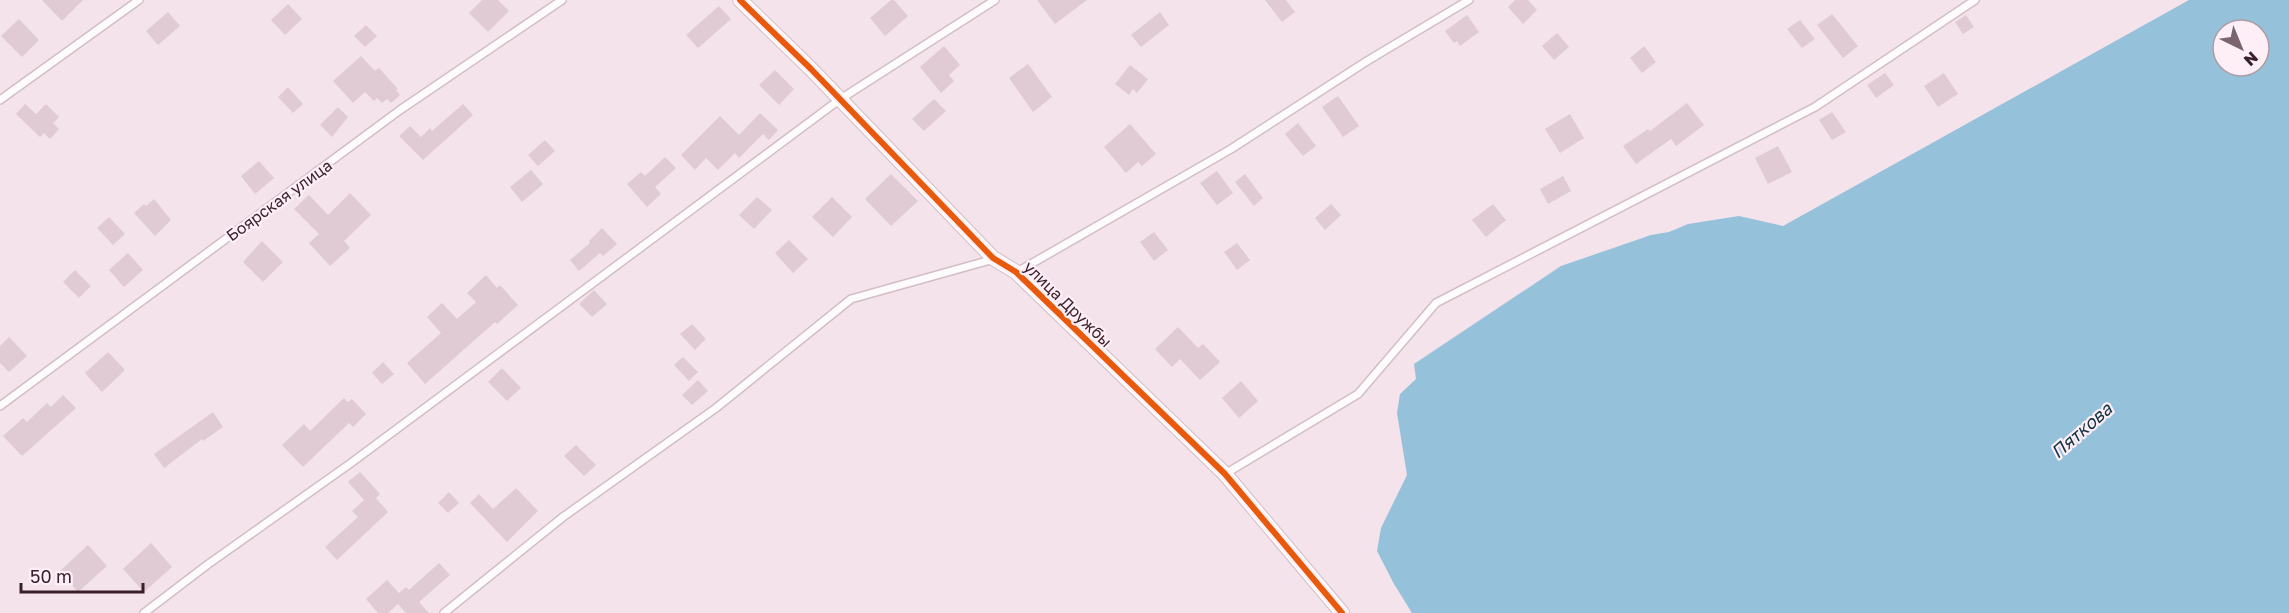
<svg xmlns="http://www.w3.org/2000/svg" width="2289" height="613" font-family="'Golos Text',sans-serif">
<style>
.water{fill:#96c1db;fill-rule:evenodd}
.building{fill:#e0cbd4}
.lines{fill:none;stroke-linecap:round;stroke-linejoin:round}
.lane-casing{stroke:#d3bec7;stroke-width:10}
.street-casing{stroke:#d3bec7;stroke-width:16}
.lane{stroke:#fdfbfc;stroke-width:7}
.street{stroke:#fdfbfc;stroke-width:14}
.cycleway-casing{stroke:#fdeff5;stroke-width:10}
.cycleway{stroke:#e8590c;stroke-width:6}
.labels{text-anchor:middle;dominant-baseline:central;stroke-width:4.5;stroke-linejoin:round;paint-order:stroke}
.street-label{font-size:16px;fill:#381f2a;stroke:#fdeff5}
.water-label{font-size:18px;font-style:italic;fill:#103140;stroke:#fdeff5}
</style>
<rect width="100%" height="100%" fill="#f4e3ea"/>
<path class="water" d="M2189 0H2289V613H1412L1394 584 1377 551 1381 528 1407 475 1397 413 1400 394 1416 379 1414 364 1561 266 1651 235 1669 232 1688 224 1739 216 1783 226ZM2223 30H2259V66H2223Z"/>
<g class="building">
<polygon points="42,0 83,0 62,21"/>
<polygon points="482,0 498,0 509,11 488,32 469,13"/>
<polygon points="891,0 894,0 908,16 885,36 870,18"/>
<polygon points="1037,0 1087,0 1055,24"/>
<polygon points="1265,0 1286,0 1295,12 1282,22"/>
<polygon points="1515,0 1528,0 1537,10 1523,24 1508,7"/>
<polygon points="288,4 302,19 285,35 271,20"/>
<polygon points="719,6 731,19 698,48 686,35"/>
<polygon points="168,12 180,26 158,45 146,31"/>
<polygon points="1160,12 1169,25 1141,47 1131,35"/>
<polygon points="1832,14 1858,46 1843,58 1817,25"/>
<polygon points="1467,15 1479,32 1460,46 1457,41 1454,43 1445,31"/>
<polygon points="1966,15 1974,27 1963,34 1955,22"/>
<polygon points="19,19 39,40 22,57 1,36"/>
<polygon points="1800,20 1815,39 1802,48 1787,29"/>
<polygon points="366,25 377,36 365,47 354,36"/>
<polygon points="1557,33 1569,47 1554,60 1542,46"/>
<polygon points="944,46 960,65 949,75 954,81 941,93 920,67"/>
<polygon points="1644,46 1656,62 1642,73 1630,58"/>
<polygon points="361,56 375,71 379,68 398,89 396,90 400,95 391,103 387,99 382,103 377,98 374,101 365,92 353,103 333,81"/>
<polygon points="1028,64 1052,97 1033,112 1009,78"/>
<polygon points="1130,65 1148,79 1137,93 1133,89 1129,95 1115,84"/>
<polygon points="775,70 794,89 779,105 759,85"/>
<polygon points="1885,73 1894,85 1876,98 1867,85"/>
<polygon points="1944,73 1958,94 1938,107 1924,86"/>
<polygon points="288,87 303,104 293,113 278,97"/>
<polygon points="1338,96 1359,126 1343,137 1322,107"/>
<polygon points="934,99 946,111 924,131 912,119"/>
<polygon points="1687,103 1704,125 1676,146 1671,139 1636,164 1623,146 1648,129 1650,131"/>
<polygon points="25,104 36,114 46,104 59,117 53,123 59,129 50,139 44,133 40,137 16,114"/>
<polygon points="463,104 473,115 423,160 399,136 410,126 421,137 430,128 432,131"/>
<polygon points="338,107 348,117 332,137 320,125"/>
<polygon points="1832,112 1846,132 1832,140 1819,120"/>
<polygon points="760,113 778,130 769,140 763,134 739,158 735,153 718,170 706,158 695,170 681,155 720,116 739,135"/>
<polygon points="1570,114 1584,138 1560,153 1545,129"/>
<polygon points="1298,123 1316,146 1303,156 1285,134"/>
<polygon points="1130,124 1156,154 1142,166 1138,162 1126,173 1104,147"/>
<polygon points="545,140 555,151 538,166 528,155"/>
<polygon points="1778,146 1792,172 1768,184 1755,158"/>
<polygon points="665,157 676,168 655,187 661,194 647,207 627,184 641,172 645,176"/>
<polygon points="259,161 274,178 255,194 241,176"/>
<polygon points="531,170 543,184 522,202 510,187"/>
<polygon points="1217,171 1233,193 1217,205 1200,183"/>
<polygon points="891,174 918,201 891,226 865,199"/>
<polygon points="1245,174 1263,198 1254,206 1235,182"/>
<polygon points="1563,176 1571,191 1548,204 1540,189"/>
<polygon points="350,193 371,215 344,241 350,248 330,266 309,243 319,234 294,209 309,195 328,215"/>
<polygon points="757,197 772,210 754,229 739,215"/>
<polygon points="832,197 852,217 833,237 812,217"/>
<polygon points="154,199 171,220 155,236 134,213 144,204 146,206"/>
<polygon points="1331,204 1341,215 1325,230 1315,218"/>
<polygon points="1493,204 1506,220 1486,237 1472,220"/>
<polygon points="109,217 125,234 113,245 97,228"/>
<polygon points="602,228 617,244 603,256 600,253 579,271 570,260 590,243 589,241"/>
<polygon points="1154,232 1168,250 1154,261 1140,242"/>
<polygon points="789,240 808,259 793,273 775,253"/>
<polygon points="262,241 283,262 263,282 243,262"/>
<polygon points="1237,243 1250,260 1237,270 1224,252"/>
<polygon points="128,253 143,270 124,287 109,270"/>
<polygon points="75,270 91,286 79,298 63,282"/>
<polygon points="486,275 497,288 500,285 518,305 497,324 495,322 425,384 407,363 441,333 427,317 442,303 457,319 476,302 467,293"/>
<polygon points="594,290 607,304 592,317 579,304"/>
<polygon points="692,324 706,339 695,350 680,334"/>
<polygon points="1178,327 1198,348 1203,344 1220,362 1200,380 1180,359 1172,367 1155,349"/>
<polygon points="9,337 27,356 9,372 0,363 0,346"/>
<polygon points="108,352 125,370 102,392 85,373"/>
<polygon points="683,357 698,372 689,381 674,365"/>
<polygon points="383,362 394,374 382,384 372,373"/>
<polygon points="502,368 521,388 507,401 488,382"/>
<polygon points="698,380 708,391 692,405 682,395"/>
<polygon points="1241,381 1258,401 1239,418 1222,398"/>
<polygon points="63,395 76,408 22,456 3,436 23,418 27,422 47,403 51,407"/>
<polygon points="344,398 348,402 352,399 366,414 353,427 349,423 303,467 282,445 304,424 310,431"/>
<polygon points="213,412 223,427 203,441 202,439 164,468 154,454"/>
<polygon points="576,445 596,465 584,476 564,456"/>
<polygon points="360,472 380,494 376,498 388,512 337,560 325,547 358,517 352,511 364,500 348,482"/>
<polygon points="516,488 538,511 507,542 470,503 479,494 493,509"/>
<polygon points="449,492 459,503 448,513 438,503"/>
<polygon points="151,543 172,567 144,592 123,569"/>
<polygon points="88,545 107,566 78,592 60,571"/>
<polygon points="439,563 450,575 419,602 429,613 406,613 398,604 388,613 378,613 366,599 387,580 399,593 406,587 409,590"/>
</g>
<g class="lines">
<g class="lane-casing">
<g id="lane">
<polyline points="0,100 139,0"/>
<polyline points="1017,272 1231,149 1367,61 1469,0"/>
<polyline points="0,406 400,110 562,0"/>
<polyline points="1225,474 1358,394 1436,303 1815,107 1975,0"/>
<polyline points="144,613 207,565 351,463 839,100 995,0"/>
<polyline points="444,613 563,517 716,408 851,299 994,259"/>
</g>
</g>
<g class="street-casing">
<polyline id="street" points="740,0 811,69 993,258 1016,272 1225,474 1342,613"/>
</g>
<use href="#lane" class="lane"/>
<use href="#street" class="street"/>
<g class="cycleway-casing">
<polyline id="cycleway" points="740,0 811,69 993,258 1016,272 1225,474 1342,613"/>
</g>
<use href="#cycleway" class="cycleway"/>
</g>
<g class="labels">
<g class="street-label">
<text transform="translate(279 200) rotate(-36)">Боярская улица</text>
<text transform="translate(1068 304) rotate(44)">улица Дружбы</text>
</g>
<g class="water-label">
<text transform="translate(2081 430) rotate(-41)">Пяткова</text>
</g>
</g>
<g transform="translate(2241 48) rotate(137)"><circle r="28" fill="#fdeff5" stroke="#ae9ca4" stroke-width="1.5"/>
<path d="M0-4.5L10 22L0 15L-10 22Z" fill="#7a646d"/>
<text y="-9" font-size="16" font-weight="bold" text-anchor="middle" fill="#381f2a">N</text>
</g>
<path d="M21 583v9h122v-9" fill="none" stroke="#381f2a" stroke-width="3"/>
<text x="30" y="583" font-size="18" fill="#381f2a" stroke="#fdeff5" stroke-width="4.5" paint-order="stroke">50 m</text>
</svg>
